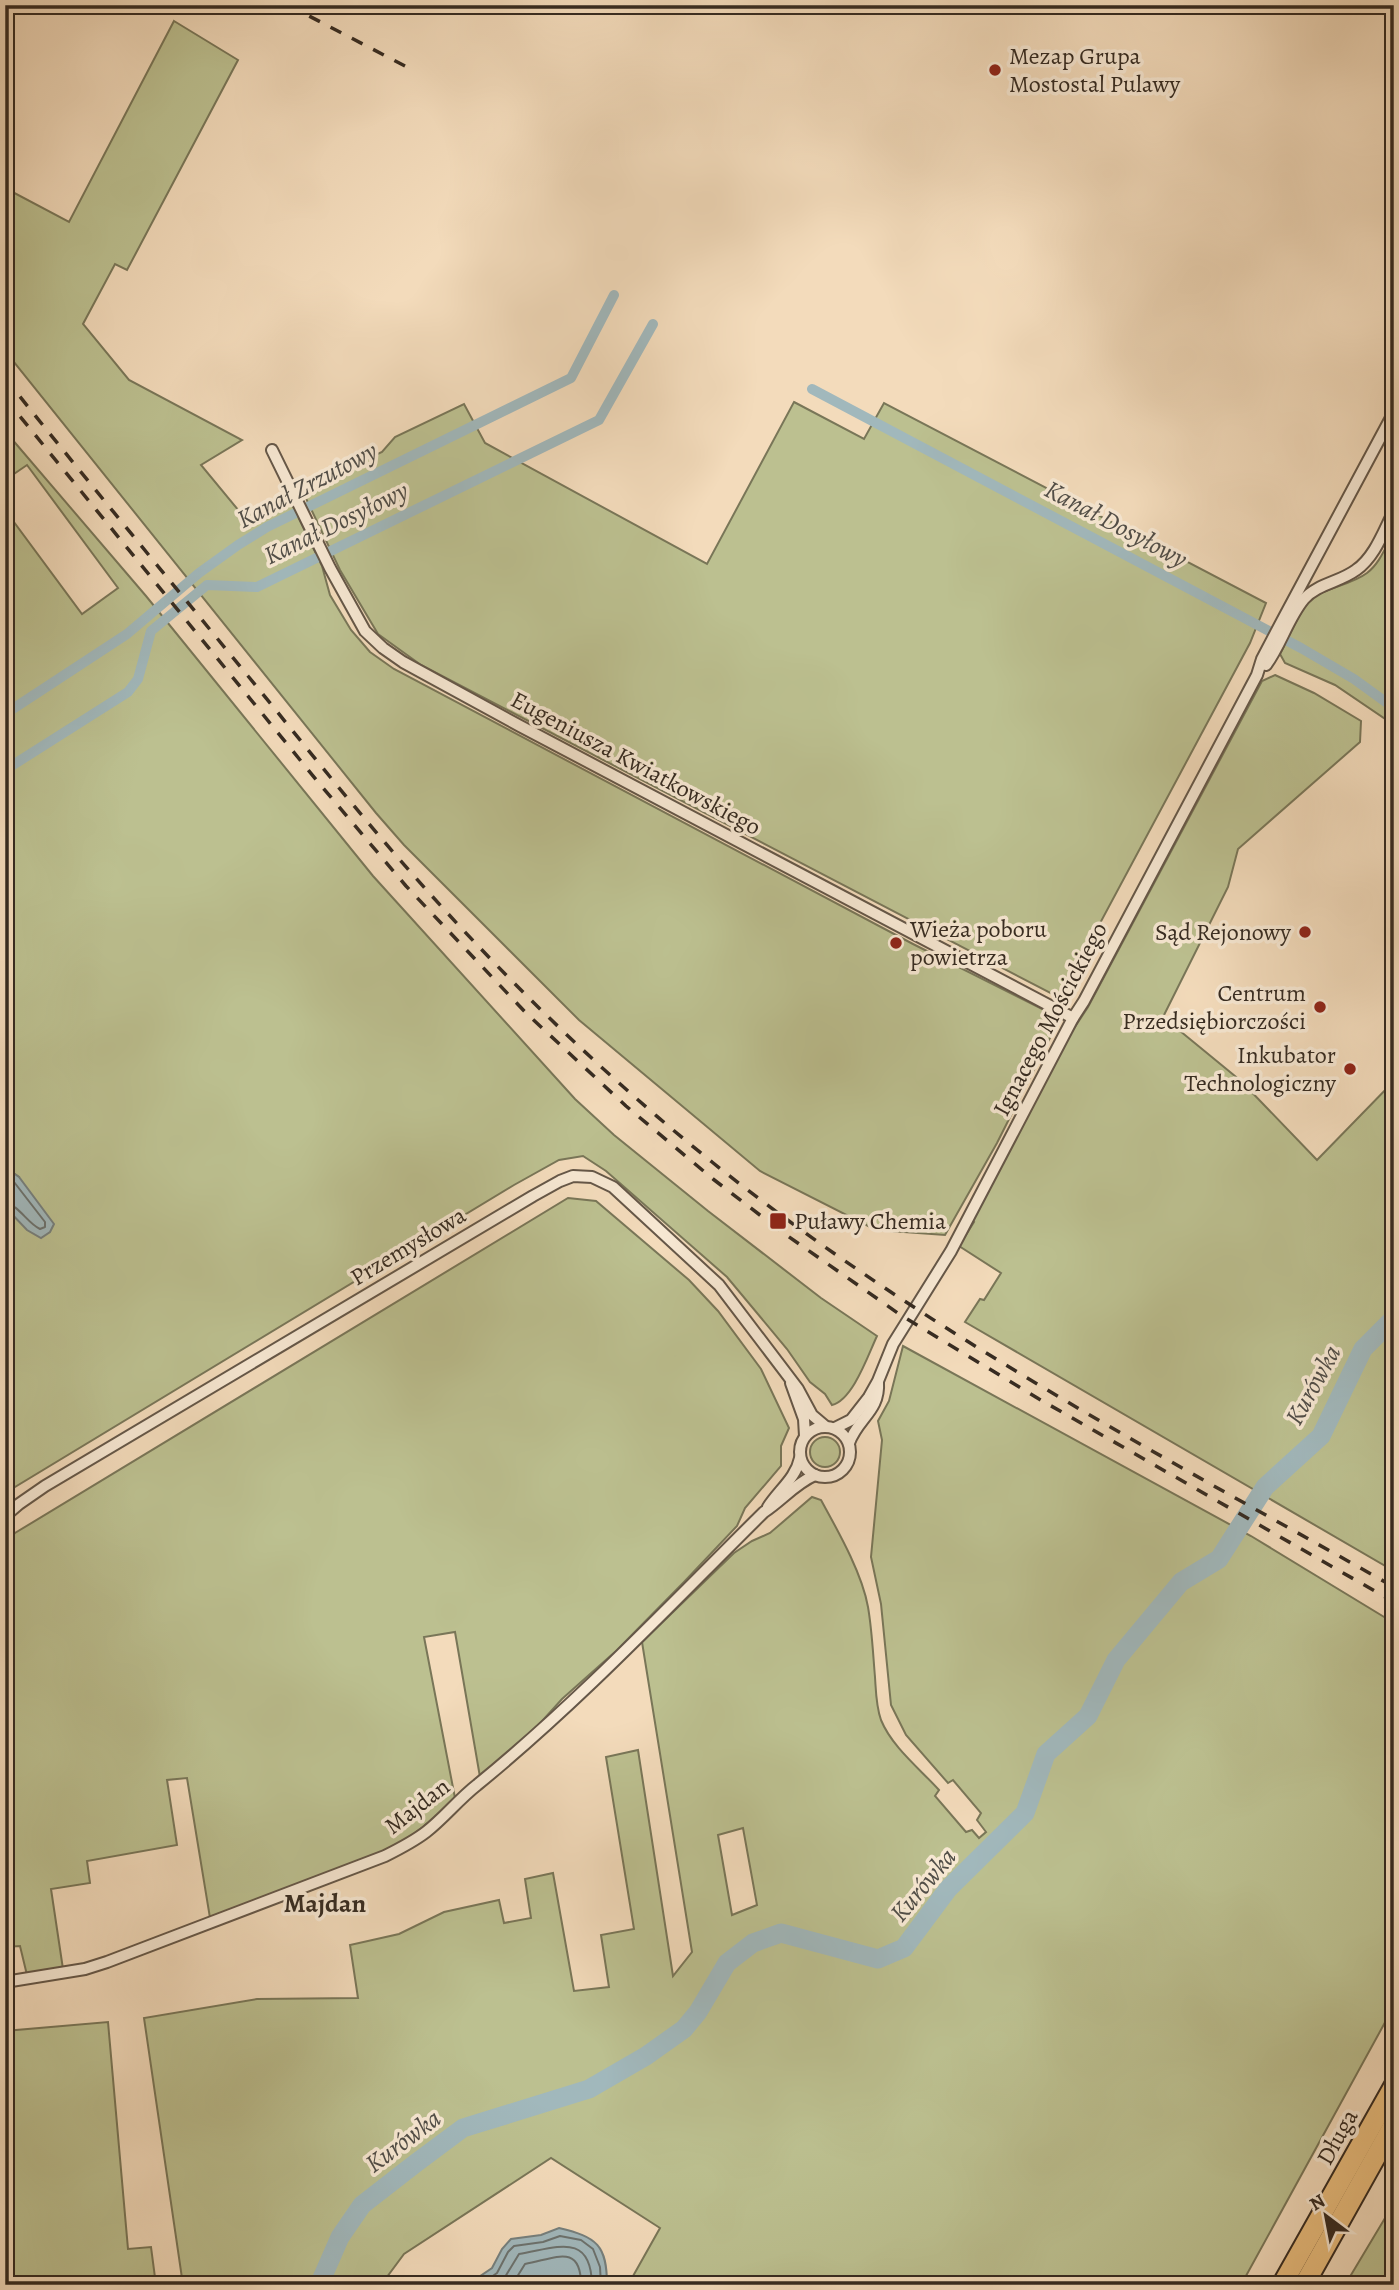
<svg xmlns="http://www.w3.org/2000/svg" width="1399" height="2290" font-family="Alegreya,serif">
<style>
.green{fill:#bcc090;stroke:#797658;stroke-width:2;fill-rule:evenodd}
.water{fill:#a1b8bc;stroke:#76807e;stroke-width:2}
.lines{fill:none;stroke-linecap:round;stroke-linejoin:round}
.shore{stroke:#6c726e;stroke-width:2}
.canal{stroke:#a1b8bc;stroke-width:10}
.river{stroke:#a1b8bc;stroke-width:19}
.street-casing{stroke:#655748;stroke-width:14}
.highway-casing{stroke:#362b21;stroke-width:23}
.street{stroke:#f7e8d3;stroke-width:10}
.highway{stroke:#eabe7e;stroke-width:19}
.rail{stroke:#362b21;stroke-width:3.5;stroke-dasharray:12 12;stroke-linecap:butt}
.poi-dot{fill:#8f2418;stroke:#f7e8d3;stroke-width:2.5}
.labels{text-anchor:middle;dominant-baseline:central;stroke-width:7;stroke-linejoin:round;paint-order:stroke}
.poi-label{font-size:24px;fill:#362b21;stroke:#f7e8d3;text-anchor:start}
.street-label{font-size:24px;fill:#362b21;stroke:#f7e8d3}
.water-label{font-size:26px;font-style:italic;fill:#514e48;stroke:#f7e8d3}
.neighbourhood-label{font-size:26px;font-weight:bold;fill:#362b21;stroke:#f7e8d3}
</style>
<rect width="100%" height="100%" fill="#f3dbbb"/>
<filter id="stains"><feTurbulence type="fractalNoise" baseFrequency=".00286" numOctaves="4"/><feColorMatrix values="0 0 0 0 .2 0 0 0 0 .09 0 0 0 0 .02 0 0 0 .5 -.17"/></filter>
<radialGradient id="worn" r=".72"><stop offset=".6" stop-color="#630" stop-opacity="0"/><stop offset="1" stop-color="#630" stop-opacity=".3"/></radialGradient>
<g class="green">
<polygon points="174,21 238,60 127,270 115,264 83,324 129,380 242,440 201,465 244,517 288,496 322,566 330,595 351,630 370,652 394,669 913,944 1060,1018 997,1143 945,1235 876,1230 760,1171 579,1020 404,845 376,813 5,351 5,188 69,222"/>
<polygon points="794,402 864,439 884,403 1266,603 1250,643 1060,998 421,665 378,634 340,570 302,490 382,452 395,437 464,404 485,443 707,564"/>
<path d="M5 431 146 596 373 876 575 1099 614 1135 708 1211 821 1298 877 1336C868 1355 853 1400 832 1405L825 1394 810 1382 787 1349 727 1277 606 1171 583 1156 559 1160 514 1185 5 1493V1204L7 1209 19 1177 5 1167V510L82 614 118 588 27 465 5 480Z"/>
<path d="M1394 532V729L1391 723 1335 685 1285 663 1280 654C1287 641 1302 605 1312 598 1328 587 1351 585 1367 573 1380 563 1386 546 1394 532Z"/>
<polygon points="1275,675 1314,693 1361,721 1360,742 1238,849 1228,887 1163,1017 1241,1081 1317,1160 1394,1081 1394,1571 965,1322 980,1299 984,1300 1001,1273 959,1246 974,1222 970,1219 1067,1039 1088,1007 1262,681"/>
<path d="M568 1198 596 1201 689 1280 718 1311 761 1369 789 1428 781 1446V1466L745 1508 737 1526 684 1582 616 1651 562 1699 534 1730 480 1777 455 1632 424 1637 455 1798C433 1820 413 1837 385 1851L210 1918 187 1778 167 1780 177 1845 87 1861 90 1883 51 1889 63 1969 27 1975 20 1946 5 1947V1546L15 1533Z"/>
<path d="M903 1346 1251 1536 1394 1623V2006L1241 2285H628L660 2228 551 2158 404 2254 381 2285H183L144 2018 257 1999 358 1998 350 1945 399 1934 444 1912 499 1900 504 1923 531 1918 525 1879 553 1873 574 1991 609 1987 601 1935 634 1929 606 1757 638 1750 673 1976 692 1952 642 1642 734 1553 752 1541 770 1533 812 1497 821 1500C838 1531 862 1573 868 1607 872 1630 873 1654 875 1677 876 1692 876 1706 881 1720 892 1747 920 1769 939 1790L935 1796 966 1832 972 1830 979 1838 986 1832 977 1820 981 1813 953 1780 948 1783 906 1735 891 1705 881 1604 871 1557 882 1440 878 1421 889 1401ZM743 1828 757 1905 732 1915 718 1835Z"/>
<circle cx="825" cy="1452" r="15"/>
<polygon points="108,2022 128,2249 151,2247 156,2285 5,2285 5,2031"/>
<polygon points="1394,2203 1394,2285 1345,2285"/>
</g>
<g class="water">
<polygon points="5,1167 19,1177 54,1224 50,1232 41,1238 27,1230 7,1209"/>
<path d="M559 2228C597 2237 607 2245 607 2285H467L492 2268 502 2249 511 2239 541 2235Z"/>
</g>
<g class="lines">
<g class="shore">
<path d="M5 1176 14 1182 45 1222V1227L40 1229C27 1223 19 1205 5 1203"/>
<polyline points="480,2285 497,2273 508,2252 514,2246 543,2242 560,2236 581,2240 593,2249 600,2267 601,2285"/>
<path d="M495 2285 505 2277 519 2254C556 2248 591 2231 592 2285"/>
<path d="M512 2285 525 2264C554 2259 581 2242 581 2285"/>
</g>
<g class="canal">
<polyline points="812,389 1301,648 1354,679 1394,708"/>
<polyline points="5,714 127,634 199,573 238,545 267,527 571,378 614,295"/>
<polyline points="5,770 128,692 138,679 151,631 207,585 257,587 599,420 653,324"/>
</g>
<polyline class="river" points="319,2285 340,2237 362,2205 416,2163 463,2128 589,2089 646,2056 684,2029 698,2012 727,1963 753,1943 781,1933 878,1959 904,1948 948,1889 1025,1813 1046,1754 1088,1716 1116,1660 1181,1582 1219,1559 1265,1487 1321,1436 1363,1349 1394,1318"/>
<g class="street-casing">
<g id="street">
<polyline points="272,450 330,568 365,631 383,648 403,662 520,726 1073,1018"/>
<path d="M1266 665C1281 645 1288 618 1304 599 1317 584 1340 582 1356 570 1375 557 1384 530 1394 511"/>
<polyline points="791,1383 804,1419 805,1436"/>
<circle cx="825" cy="1452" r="25"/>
<polyline points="835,1428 851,1420 869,1397 878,1381 893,1344 951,1251 1073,1018 1084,1001 1257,675 1262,659 1282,621 1394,412"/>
<path d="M849 1443C858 1418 880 1411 878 1382"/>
<path d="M768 1507C779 1490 796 1478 800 1458"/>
<polyline points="5,1516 19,1504 45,1486 533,1196 560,1181 573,1176 592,1177 613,1187 719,1285 798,1389 812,1415 825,1426"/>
<path d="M5 1982 85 1969 107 1962 385 1856C399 1849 413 1842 426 1832 444 1818 459 1799 477 1785 580 1701 670 1605 764 1512 782 1500 796 1483 815 1475"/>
</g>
</g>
<g class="highway-casing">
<g id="highway">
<polyline points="1282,2285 1394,2086"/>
<polyline points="1304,2285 1394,2124"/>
</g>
</g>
<use href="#street" class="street"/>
<use href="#highway" class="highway"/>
<g class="rail">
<polyline points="288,5 405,66"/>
<polyline points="757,5 758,6"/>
<path d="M5 378C85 478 167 577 248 676 303 743 357 812 415 877 506 980 605 1076 712 1162 921 1330 1161 1455 1394 1587"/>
<polyline points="5,398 318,782 406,886 526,1013 626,1106 713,1179 782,1232 902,1316 1039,1399 1394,1602"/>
</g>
</g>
<g class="poi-dot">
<circle cx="995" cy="70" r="7"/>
<circle cx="1305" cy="932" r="7"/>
<circle cx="896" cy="943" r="7"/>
<circle cx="1320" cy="1007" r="7"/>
<circle cx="1350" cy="1069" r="7"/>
<rect x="769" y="1212" width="18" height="18" rx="3.5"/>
</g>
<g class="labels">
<g class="poi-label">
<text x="1009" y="56">Mezap Grupa<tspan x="1009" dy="28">Mostostal Pulawy</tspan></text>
<text x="910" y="929">Wieża poboru<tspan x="910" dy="28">powietrza</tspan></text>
<text x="1291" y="932" text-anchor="end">Sąd Rejonowy</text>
<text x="1306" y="993" text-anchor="end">Centrum<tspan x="1306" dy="28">Przedsiębiorczości</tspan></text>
<text x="1336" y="1055" text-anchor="end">Inkubator<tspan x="1336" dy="28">Technologiczny</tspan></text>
<text x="794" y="1221">Puławy Chemia</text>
</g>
<g class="street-label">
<text transform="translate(636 763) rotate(28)">Eugeniusza Kwiatkowskiego</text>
<text transform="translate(1050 1019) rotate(-62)">Ignacego Mościckiego</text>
<text transform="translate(408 1246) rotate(-31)">Przemysłowa</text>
<text transform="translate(417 1806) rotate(-38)">Majdan</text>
<text transform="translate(1337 2137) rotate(-61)">Długa</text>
</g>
<g class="water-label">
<text transform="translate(307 485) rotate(-28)">Kanał Zrzutowy</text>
<text transform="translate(336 523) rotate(-26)">Kanał Dosyłowy</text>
<text transform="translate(1116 524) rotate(28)">Kanał Dosyłowy</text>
<text transform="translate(1313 1385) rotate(-61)">Kurówka</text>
<text transform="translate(923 1885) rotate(-50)">Kurówka</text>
<text transform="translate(403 2141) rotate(-37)">Kurówka</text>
</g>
<g class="neighbourhood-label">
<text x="325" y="1903">Majdan</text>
</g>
</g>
<rect width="1399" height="2290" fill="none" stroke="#f3dbbb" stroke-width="28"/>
<rect x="7" y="7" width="1385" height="2276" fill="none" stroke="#362b21" stroke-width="3.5"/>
<rect x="14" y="14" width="1371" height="2262" fill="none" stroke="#362b21" stroke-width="2"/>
<g transform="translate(1326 2216) rotate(328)" stroke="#f7e8d3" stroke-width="5" paint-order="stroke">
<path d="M0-5L12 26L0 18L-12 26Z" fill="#362b21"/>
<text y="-10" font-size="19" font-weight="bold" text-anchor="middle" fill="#362b21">N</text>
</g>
<rect width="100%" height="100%" filter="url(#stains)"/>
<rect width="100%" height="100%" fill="url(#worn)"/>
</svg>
